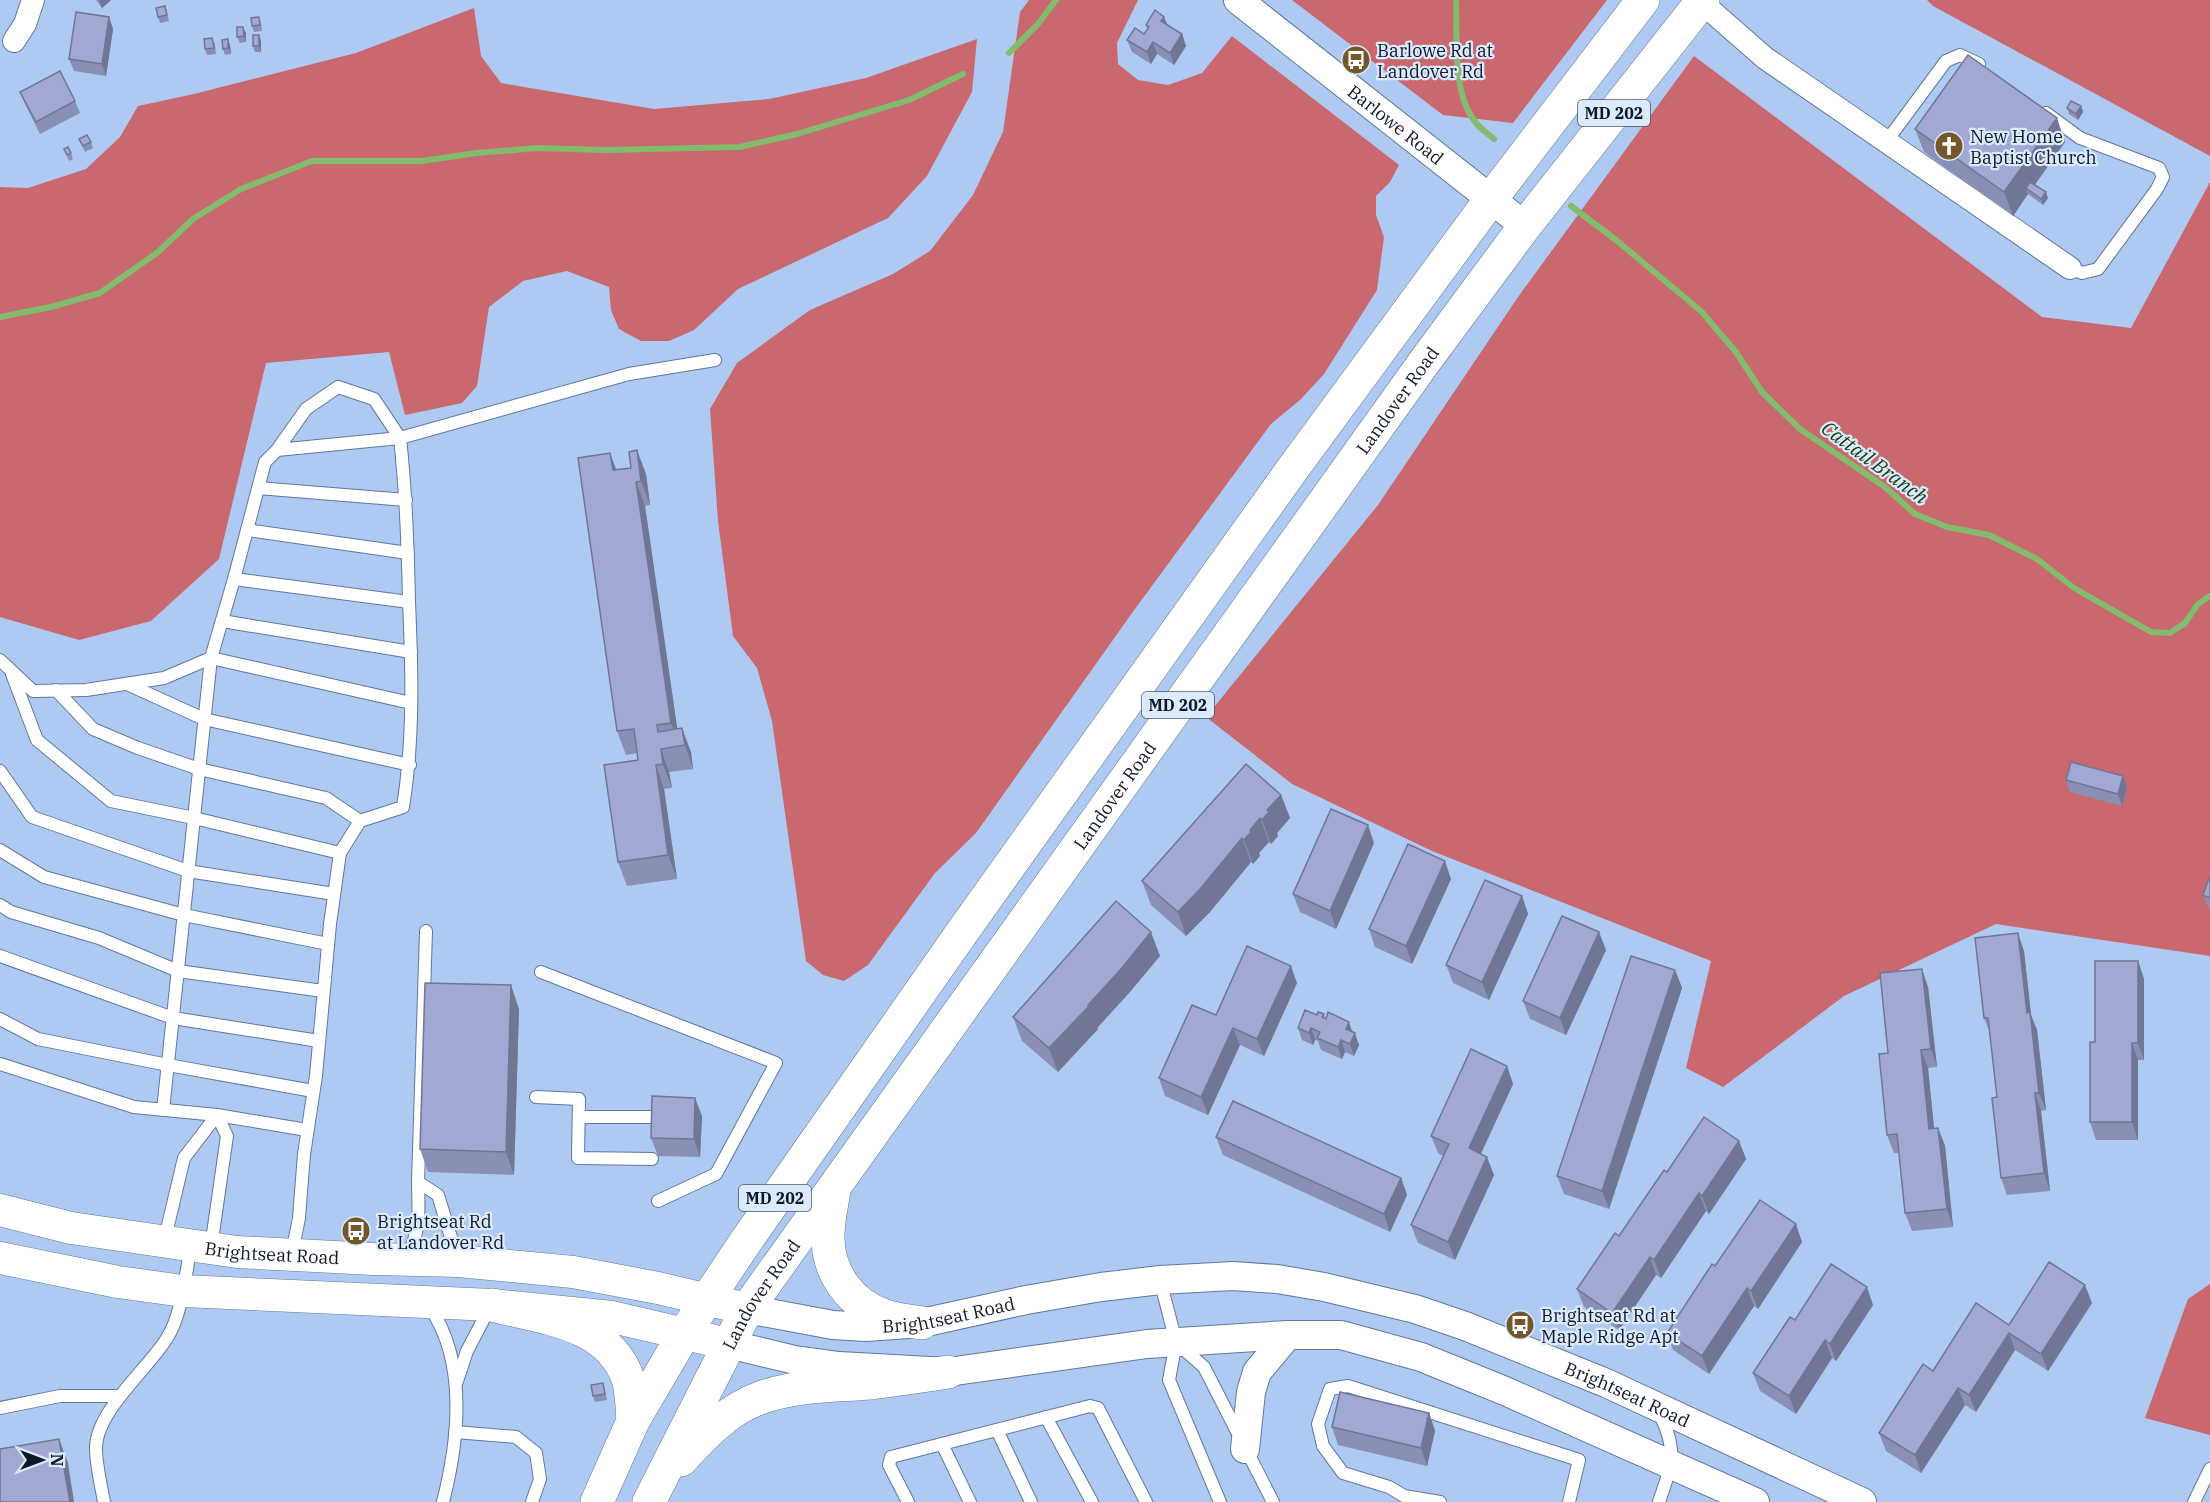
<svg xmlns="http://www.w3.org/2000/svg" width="2210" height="1502" font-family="'IBM Plex Serif',serif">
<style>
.forest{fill:#c9686f}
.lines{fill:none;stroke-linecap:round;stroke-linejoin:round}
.stream{stroke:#83bc6d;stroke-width:6}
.service-casing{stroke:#5f789c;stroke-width:14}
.minor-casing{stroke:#5f789c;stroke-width:24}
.tertiary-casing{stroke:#5f789c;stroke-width:30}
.secondary-casing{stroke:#5f789c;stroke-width:33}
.primary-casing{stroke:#5f789c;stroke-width:34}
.service{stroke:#fff;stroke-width:12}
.minor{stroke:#fff;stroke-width:22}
.tertiary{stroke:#fff;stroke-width:28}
.secondary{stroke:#fff;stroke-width:32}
.primary{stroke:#fff;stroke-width:33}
.wall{fill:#8a90b5}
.shaded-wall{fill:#707694}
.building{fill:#a0a8d3;stroke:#707694;stroke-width:1.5}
.labels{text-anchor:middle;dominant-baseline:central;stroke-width:4.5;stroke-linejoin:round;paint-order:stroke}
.shield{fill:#dceafe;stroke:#4c5767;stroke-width:1.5}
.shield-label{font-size:16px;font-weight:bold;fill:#0e1826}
.poi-label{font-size:18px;fill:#0e1826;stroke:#dceafe;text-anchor:start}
.street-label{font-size:18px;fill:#0e1826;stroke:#dceafe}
.water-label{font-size:20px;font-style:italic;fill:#1d410a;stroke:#dceafe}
</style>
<rect width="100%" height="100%" fill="#afcaf2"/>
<g class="forest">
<polygon points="1029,0 1138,0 1117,43 1118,64 1138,80 1168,85 1202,73 1232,36 1399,165 1390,182 1376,196 1376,215 1384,237 1377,290 1324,374 1301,399 1271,424 1132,613 976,833 935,873 868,965 844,981 823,975 806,961 772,721 757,668 733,636 718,521 710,409 737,363 810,310 893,274 930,251 973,195 1003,132 1020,12"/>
<polygon points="1292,0 1607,0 1513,123 1443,115"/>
<polygon points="1927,0 2210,0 2210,156 1933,6"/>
<polygon points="474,8 481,56 501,83 654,109 769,99 866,78 977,39 972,92 927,176 888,218 738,289 694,330 669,341 641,341 619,329 611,310 609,287 567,271 523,281 489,307 477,386 462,403 405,415 389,352 266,363 219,559 151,621 79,640 0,617 0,187 28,188 86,169 120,137 138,106 194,94 356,53"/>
<polygon points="1694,56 2042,317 2131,328 2210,182 2210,956 1996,924 1844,996 1723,1087 1686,1068 1711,961 1432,851 1292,784 1206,717 1378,505 1518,297"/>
<polygon points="2210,1284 2210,1435 2145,1418 2188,1299"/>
</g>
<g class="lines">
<g class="stream">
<path d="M1456 0C1458 38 1451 92 1476 123 1481 129 1488 134 1494 139"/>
<polyline points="1009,53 1038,24 1056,0"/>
<polyline points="1571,206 1616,240 1701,311 1736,352 1762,392 1800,429 1885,487 1915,514 1947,527 1989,535 2037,559 2074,588 2151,632 2170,633 2185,623 2198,604 2210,596"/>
<polyline points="0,317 51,307 100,293 158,252 193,219 241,189 312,161 421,161 477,153 537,148 605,150 740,147 797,134 909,100 963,74"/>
</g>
<g class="service-casing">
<g id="service">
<polyline points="2046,113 2080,138 2159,168 2163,177 2157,189 2098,269 2082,273 2070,268"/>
<polyline points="1886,142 1946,61 1960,55 1979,64"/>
<polyline points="258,488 406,500"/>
<polyline points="247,530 408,553"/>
<polyline points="234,579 409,602"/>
<polyline points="222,621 411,652"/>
<polyline points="0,660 33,691 86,690 164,678 211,658 234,579 265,462 277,450 400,438 374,399 338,387 306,409 277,450"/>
<polyline points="12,674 37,740 111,801 194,818 340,853"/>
<polyline points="127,684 204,719 410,765"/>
<polyline points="56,690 93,729 138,748 199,769 326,798 360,821"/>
<polyline points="0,771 32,817 188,871 334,894"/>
<polyline points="0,850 44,877 184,915 328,944"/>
<polyline points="0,905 11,912 99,938 178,971 323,991"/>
<polyline points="0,956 173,1018 319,1041"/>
<polyline points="541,972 776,1063 716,1174 658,1201"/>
<polyline points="0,1019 38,1039 168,1065 313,1091"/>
<polyline points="0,1064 134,1107 217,1115 307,1130"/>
<polyline points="536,1097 579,1099 578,1158 652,1159"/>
<polyline points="163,1110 211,658 411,703"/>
<polyline points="579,1117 653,1117"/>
<polyline points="418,1182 438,1195 458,1260"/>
<polyline points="164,1242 184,1158 217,1115 227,1136 211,1247"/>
<path d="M292 1253 299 1218 304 1154 316 1076 330 924 340 853 360 821 403 807C414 739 412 670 409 602 408 547 406 493 400 438L629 374 715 360"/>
<path d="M408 1257C420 1229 419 1213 418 1182L426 931"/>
<polyline points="1160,1280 1176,1342 1169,1380 1220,1502"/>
<path d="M429 1306C468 1362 459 1439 443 1502"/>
<polyline points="1179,1345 1204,1367 1273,1502"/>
<polyline points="457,1381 467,1351 490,1307"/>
<polyline points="0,1408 60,1396 120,1396"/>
<polyline points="1046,1417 1092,1502"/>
<polyline points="997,1430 1031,1502"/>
<polyline points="455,1432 516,1437 536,1453 540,1479 532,1502"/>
<polyline points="942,1444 970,1502"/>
<path d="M104 1502C101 1485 96 1465 96 1448 96 1411 149 1368 167 1338 182 1315 186 1272 191 1245"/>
<polyline points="908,1502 889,1465 891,1457 1090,1406 1098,1408 1146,1502"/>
<polyline points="1440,1502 1404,1496 1389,1487 1343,1473 1323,1446 1318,1424 1330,1389 1348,1386 1579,1460 1569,1502"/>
<path d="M1659 1502C1672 1463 1678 1453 1660 1414"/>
<polyline points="2194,1502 2210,1469"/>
</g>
</g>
<g class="minor-casing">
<g id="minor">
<polyline points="1701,2 1765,58 2070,268"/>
<polyline points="14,41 25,24 33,0"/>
</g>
</g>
<g class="tertiary-casing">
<g id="tertiary">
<path id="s1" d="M1238 0 1525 226"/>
<path id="s2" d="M747 1309 833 1325 866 1327 922 1323 1026 1300 1101 1287 1160 1280 1233 1276 1277 1279 1324 1287 1415 1309 1465 1326 1606 1383 1862 1502"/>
<polyline points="728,1344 795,1360 839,1366 948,1372 1147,1344 1288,1335 1341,1335 1421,1357 1505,1391 1755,1502"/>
<polyline points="1245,1449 1251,1392 1257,1372 1288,1335"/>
</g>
</g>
<g class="secondary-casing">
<g id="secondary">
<path id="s3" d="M0 1210 71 1228 237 1252 373 1259 459 1261 573 1272 658 1288 747 1309"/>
<polyline points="0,1258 118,1282 183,1291 492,1305 612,1317 728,1344"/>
</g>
</g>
<g class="primary-casing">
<g id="primary">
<path d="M834 1189C832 1206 827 1223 828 1240 829 1275 852 1305 885 1316 897 1320 910 1321 922 1323"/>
<path d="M492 1305C541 1318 609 1322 628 1379 632 1392 632 1407 633 1421"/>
<path d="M681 1460C703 1436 728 1409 760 1398 795 1385 833 1386 870 1383 896 1380 922 1376 948 1372"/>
<polyline points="597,1502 633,1421 684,1334 744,1244 963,931 1294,467 1491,199 1643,0"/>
<path id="s4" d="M649 1502 747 1309 1425 361 1525 226 1703 0"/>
</g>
</g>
<use href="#service" class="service"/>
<use href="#minor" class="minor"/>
<use href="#tertiary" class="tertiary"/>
<use href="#secondary" class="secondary"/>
<use href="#primary" class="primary"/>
</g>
<g class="wall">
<polygon points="96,0 111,0 102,8"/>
<polygon points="165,6 169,21 160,23 158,17"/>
<polygon points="109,17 113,29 106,76 74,71 69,59"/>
<polygon points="259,17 261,23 262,31 254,32 252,26"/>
<polygon points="1164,17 1167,24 1182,34 1186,46 1174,65 1157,54 1151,64 1132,52 1127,40 1144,34 1147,29 1146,25"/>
<polygon points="246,33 246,42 240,43 237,37"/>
<polygon points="212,38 215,44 216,54 207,55 205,49"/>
<polygon points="261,41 261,52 255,52 253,46"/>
<polygon points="230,45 231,54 225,55 223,49"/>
<polygon points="20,92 75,101 80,113 40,134 25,104"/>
<polygon points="2081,106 2083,112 2078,120 2069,114 2067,108"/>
<polygon points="1915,129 2065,142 2035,185 2048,198 2043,205 2028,194 2013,216 1924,152"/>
<polygon points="79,139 91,142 93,148 85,152"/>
<polygon points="64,149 71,153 73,159 69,161"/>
<polygon points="616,470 646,474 650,505 645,506 677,729 691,752 693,769 669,772 672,788 664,789 677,879 627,886 618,862 638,760 637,753 626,755 617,731"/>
<polygon points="2123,776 2127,788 2122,806 2070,792 2066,780"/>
<polygon points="1281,795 1290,818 1277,833 1278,836 1271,844 1269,842 1259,853 1260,856 1253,864 1251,862 1210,912 1186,936 1151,905 1142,881"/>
<polygon points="1374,843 1336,929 1300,912 1293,894"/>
<polygon points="1451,879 1412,964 1375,947 1369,929"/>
<polygon points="2210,879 2210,908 2208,907 2203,895"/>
<polygon points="1522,896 1528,914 1489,1000 1453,983 1446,965"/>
<polygon points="1606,950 1566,1035 1530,1019 1523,1001"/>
<polygon points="2024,951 2031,1015 2037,1030 2046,1110 2041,1111 2050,1191 2007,1195 2001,1178 1997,1097 1990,1033 1984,1018"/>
<polygon points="1160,956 1129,993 1097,1028 1098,1029 1058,1072 1022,1041 1013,1017"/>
<polygon points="2138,961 2144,979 2144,1060 2138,1060 2138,1140 2096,1140 2090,1122 2095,1042"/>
<polygon points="1675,970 1682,988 1609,1209 1564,1194 1557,1176"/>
<polygon points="1297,983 1264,1056 1240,1045 1208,1115 1165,1096 1159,1078 1216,1015"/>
<polygon points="1928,987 1937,1067 1928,1068 1934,1129 1938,1128 1945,1146 1953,1227 1912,1231 1905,1213 1899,1153 1894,1153 1887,1135 1888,1053"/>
<polygon points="519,1009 514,1175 428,1172 420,1149"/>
<polygon points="1324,1014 1325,1018 1353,1032 1359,1045 1354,1056 1345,1052 1342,1059 1321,1050 1318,1041 1315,1040 1313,1045 1302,1040 1298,1028 1317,1015"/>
<polygon points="1507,1066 1513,1084 1481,1154 1494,1175 1455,1260 1418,1243 1411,1225 1443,1156 1438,1153 1431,1136"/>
<polygon points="702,1116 700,1157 658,1156 651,1138"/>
<polygon points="1216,1137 1401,1178 1407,1195 1390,1232 1223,1155"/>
<polygon points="1739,1141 1746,1159 1709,1214 1706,1211 1661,1278 1656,1275 1619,1330 1584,1307 1577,1289 1619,1236"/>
<polygon points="1802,1242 1758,1309 1754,1306 1709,1374 1673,1350 1667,1333 1715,1266"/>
<polygon points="2092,1303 2048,1371 2015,1350 1976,1412 1965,1405 1921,1473 1886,1451 1879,1433 1933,1371 2009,1325"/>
<polygon points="1873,1305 1836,1361 1832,1358 1796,1414 1760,1391 1753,1373 1795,1320"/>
<polygon points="603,1383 607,1400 595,1402 593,1396"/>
<polygon points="1429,1413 1435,1431 1427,1466 1338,1445 1332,1427"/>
</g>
<g class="shaded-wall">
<polygon points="99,0 111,0 102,8"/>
<polygon points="109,17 113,29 106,76 102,64"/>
<polygon points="1164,17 1169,29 1161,21"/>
<polygon points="243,27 246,33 246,42 244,36"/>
<polygon points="1182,34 1186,46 1174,65 1170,53"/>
<polygon points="259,35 261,41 261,52 259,46"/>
<polygon points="228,39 230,45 231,54 228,48"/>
<polygon points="1153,42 1157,54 1151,64 1147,52"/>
<polygon points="2081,106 2083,112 2078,120 2076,114"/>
<polygon points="2057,118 2065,142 2030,191 2026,188 2028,194 2013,216 2004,192"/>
<polygon points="2046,192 2048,198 2043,205 2041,199"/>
<polygon points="637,450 646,474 650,505 641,481"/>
<polygon points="610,453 619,477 613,470"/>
<polygon points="636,482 645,506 680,747 671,723"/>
<polygon points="682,728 691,752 693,769 685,745"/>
<polygon points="661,749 669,772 672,788 663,764"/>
<polygon points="656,765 664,789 677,879 668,855"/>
<polygon points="2123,776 2127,788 2122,806 2118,794"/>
<polygon points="1281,795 1290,818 1277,833 1278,836 1271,844 1262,820 1267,810"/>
<polygon points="1260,818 1269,842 1259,853 1260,856 1253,864 1244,840 1250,830"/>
<polygon points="1368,825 1374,843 1336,929 1330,911"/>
<polygon points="1242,838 1251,862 1210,912 1186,936 1178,912"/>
<polygon points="1445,861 1451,879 1412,964 1406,946"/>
<polygon points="1522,896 1528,914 1489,1000 1482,982"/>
<polygon points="1151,932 1160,956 1129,993 1097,1028 1098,1029 1058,1072 1049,1048"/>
<polygon points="1599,932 1606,950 1566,1035 1560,1018"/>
<polygon points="2018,933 2024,951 2031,1015 2037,1030 2046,1110 2039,1093 2027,1013"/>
<polygon points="2138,961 2144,979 2144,1060 2138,1043"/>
<polygon points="1291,966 1297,983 1264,1056 1257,1039"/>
<polygon points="1922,969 1928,987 1937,1067 1931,1049"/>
<polygon points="1675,970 1682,988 1609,1209 1602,1191"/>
<polygon points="511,985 519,1009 514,1175 506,1152"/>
<polygon points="1349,1022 1353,1034 1346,1029"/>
<polygon points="1233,1028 1240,1045 1208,1115 1201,1097"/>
<polygon points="1311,1028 1315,1040 1313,1045 1309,1033"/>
<polygon points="1355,1033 1359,1045 1354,1056 1350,1044"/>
<polygon points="1341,1040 1345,1052 1342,1059 1338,1047"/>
<polygon points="2132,1043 2138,1060 2138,1140 2132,1122"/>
<polygon points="1921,1050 1928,1068 1936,1147 1929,1129"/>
<polygon points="1507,1066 1513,1084 1475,1166 1469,1148"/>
<polygon points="2035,1093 2041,1111 2050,1191 2044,1173"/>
<polygon points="695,1098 702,1116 700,1157 694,1139"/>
<polygon points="1938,1128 1945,1146 1953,1227 1947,1209"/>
<polygon points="1739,1141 1746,1159 1709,1214 1702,1196"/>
<polygon points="1487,1157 1494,1175 1455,1260 1448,1242"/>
<polygon points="1401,1178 1407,1195 1390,1232 1384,1214"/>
<polygon points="1699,1193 1706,1211 1661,1278 1654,1260"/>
<polygon points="1796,1224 1802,1242 1758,1309 1751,1291"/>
<polygon points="1650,1257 1656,1275 1619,1330 1612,1313"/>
<polygon points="2085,1285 2092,1303 2048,1371 2041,1354"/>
<polygon points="1867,1287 1873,1305 1836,1361 1830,1344"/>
<polygon points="1747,1288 1754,1306 1709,1374 1702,1356"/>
<polygon points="2009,1333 2015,1350 1976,1412 1969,1395"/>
<polygon points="1825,1340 1832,1358 1796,1414 1789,1396"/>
<polygon points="1958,1388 1965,1405 1921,1473 1915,1455"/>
<polygon points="1429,1413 1435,1431 1427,1466 1421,1448"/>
<polygon points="59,1439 68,1463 74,1502 70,1502"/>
</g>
<g class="building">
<polygon points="165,6 167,15 158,17 156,8"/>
<polygon points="1155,10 1164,17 1161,21 1182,34 1170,53 1153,42 1147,52 1127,40 1135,28 1144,34 1149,27 1146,25"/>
<polygon points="76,12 109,17 102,64 69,59"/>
<polygon points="259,17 260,25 252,26 251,18"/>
<polygon points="237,27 243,27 244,36 237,37"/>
<rect x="253" y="35" width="6" height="11"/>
<polygon points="212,38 214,48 205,49 204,39"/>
<polygon points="228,39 228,48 223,49 222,40"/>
<polygon points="1968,55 2057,118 2004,192 1915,129"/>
<polygon points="60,71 75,101 36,122 20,92"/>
<polygon points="2071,101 2081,106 2076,114 2067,108"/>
<polygon points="87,135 91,142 83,146 79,139"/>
<polygon points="68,147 71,153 67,155 64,149"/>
<polygon points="2030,182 2046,192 2041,199 2026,188"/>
<polygon points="637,450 641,481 636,482 671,723 657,725 658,732 682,728 685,745 661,749 663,764 656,765 668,855 618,862 604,765 638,760 634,729 617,731 578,458 610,453 613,470 631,468 629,452"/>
<polygon points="2071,762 2123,776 2118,794 2066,780"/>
<polygon points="1246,764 1281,795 1267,810 1269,812 1262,820 1260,818 1250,830 1251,832 1244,840 1242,838 1201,888 1178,912 1142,881"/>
<polygon points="1331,809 1368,825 1330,911 1293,894"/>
<polygon points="1408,844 1445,861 1406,946 1369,929"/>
<polygon points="2209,878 2210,879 2210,898 2203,895"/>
<polygon points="1485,880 1522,896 1482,982 1446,965"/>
<polygon points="1116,901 1151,932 1121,969 1088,1005 1089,1006 1049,1048 1013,1017"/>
<polygon points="1562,916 1599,932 1560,1018 1523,1001"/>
<polygon points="2018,933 2027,1013 2030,1012 2039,1093 2035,1093 2044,1173 2001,1178 1992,1098 1997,1097 1988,1018 1984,1018 1975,938"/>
<polygon points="1247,946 1291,966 1257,1039 1233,1028 1201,1097 1159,1078 1192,1005 1216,1015"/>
<polygon points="1631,956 1675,970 1602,1191 1557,1176"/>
<polygon points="2095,961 2138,961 2138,1043 2132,1043 2132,1122 2090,1122 2090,1042 2095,1042"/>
<polygon points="1922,969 1931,1049 1921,1050 1929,1129 1938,1128 1947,1209 1905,1213 1897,1134 1887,1135 1879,1054 1888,1053 1880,973"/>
<polygon points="425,983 511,985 506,1152 420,1149"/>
<polygon points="1305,1010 1317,1015 1318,1012 1324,1014 1322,1017 1326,1019 1328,1012 1349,1022 1346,1029 1355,1033 1350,1044 1341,1040 1338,1047 1317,1038 1320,1032 1311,1028 1309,1033 1298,1028"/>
<polygon points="1471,1049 1507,1066 1469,1148 1487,1157 1448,1242 1411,1225 1449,1144 1431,1136"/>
<polygon points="652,1096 695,1098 694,1139 651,1138"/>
<polygon points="1233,1101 1401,1178 1384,1214 1216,1137"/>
<polygon points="1704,1117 1739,1141 1702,1196 1699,1193 1654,1260 1650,1257 1612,1313 1577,1289 1615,1233 1619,1236 1664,1170 1667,1172"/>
<polygon points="1760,1200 1796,1224 1751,1291 1747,1288 1702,1356 1667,1333 1712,1264 1715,1266"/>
<polygon points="2049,1262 2085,1285 2041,1354 2009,1333 1969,1395 1958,1388 1915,1455 1879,1433 1923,1364 1933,1371 1976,1303 2009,1325"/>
<polygon points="1831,1264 1867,1287 1830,1344 1825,1340 1789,1396 1753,1373 1790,1317 1795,1320"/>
<polygon points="603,1383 605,1394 593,1396 591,1385"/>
<polygon points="1340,1392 1429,1413 1421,1448 1332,1427"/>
<polygon points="59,1439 70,1502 0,1502 0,1449"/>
</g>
<defs>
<g id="bus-disc" transform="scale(1.5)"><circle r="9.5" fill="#74582b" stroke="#dceafe"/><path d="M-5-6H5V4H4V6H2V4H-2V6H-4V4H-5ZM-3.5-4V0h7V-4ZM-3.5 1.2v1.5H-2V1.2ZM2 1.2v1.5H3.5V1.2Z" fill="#fff"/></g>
<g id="church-disc" transform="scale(1.5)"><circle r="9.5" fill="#74582b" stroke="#dceafe"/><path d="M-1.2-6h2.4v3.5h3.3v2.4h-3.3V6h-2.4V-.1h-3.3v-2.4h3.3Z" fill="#fff"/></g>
</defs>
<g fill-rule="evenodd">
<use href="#bus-disc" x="1356" y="60"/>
<use href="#church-disc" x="1949" y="146"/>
<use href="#bus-disc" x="356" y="1231"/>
<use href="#bus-disc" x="1520" y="1325"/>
</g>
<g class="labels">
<g class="shield">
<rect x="1578" y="100" width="72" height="26" rx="4.5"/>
<rect x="1142" y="692" width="72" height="26" rx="4.5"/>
<rect x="739" y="1185" width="72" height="26" rx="4.5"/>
</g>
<g class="shield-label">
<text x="1614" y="113">MD 202</text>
<text x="1178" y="705">MD 202</text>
<text x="775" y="1198">MD 202</text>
</g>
<g class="poi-label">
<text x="1377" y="50">Barlowe Rd at<tspan x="1377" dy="21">Landover Rd</tspan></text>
<text x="1970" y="136">New Home<tspan x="1970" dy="21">Baptist Church</tspan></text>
<text x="377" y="1221">Brightseat Rd<tspan x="377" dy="21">at Landover Rd</tspan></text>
<text x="1541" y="1315">Brightseat Rd at<tspan x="1541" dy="21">Maple Ridge Apt</tspan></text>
</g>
<g class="street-label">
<text stroke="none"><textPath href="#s1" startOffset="201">Barlowe Road</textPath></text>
<text stroke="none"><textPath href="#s4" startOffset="1334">Landover Road</textPath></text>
<text stroke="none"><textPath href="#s4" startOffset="848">Landover Road</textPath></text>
<text stroke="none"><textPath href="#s3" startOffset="276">Brightseat Road</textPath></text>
<text stroke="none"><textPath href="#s4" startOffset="236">Landover Road</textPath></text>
<text stroke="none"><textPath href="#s2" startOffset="204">Brightseat Road</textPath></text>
<text stroke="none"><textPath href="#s2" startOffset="906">Brightseat Road</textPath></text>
</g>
<g class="water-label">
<text transform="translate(1875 462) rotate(36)">Cattail Branch</text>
</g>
</g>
<g transform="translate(42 1460) rotate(90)" stroke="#dceafe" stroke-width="4.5" paint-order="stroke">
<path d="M0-4.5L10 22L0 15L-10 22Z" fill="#0e1826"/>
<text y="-9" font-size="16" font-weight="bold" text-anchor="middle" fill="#0e1826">N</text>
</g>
</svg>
